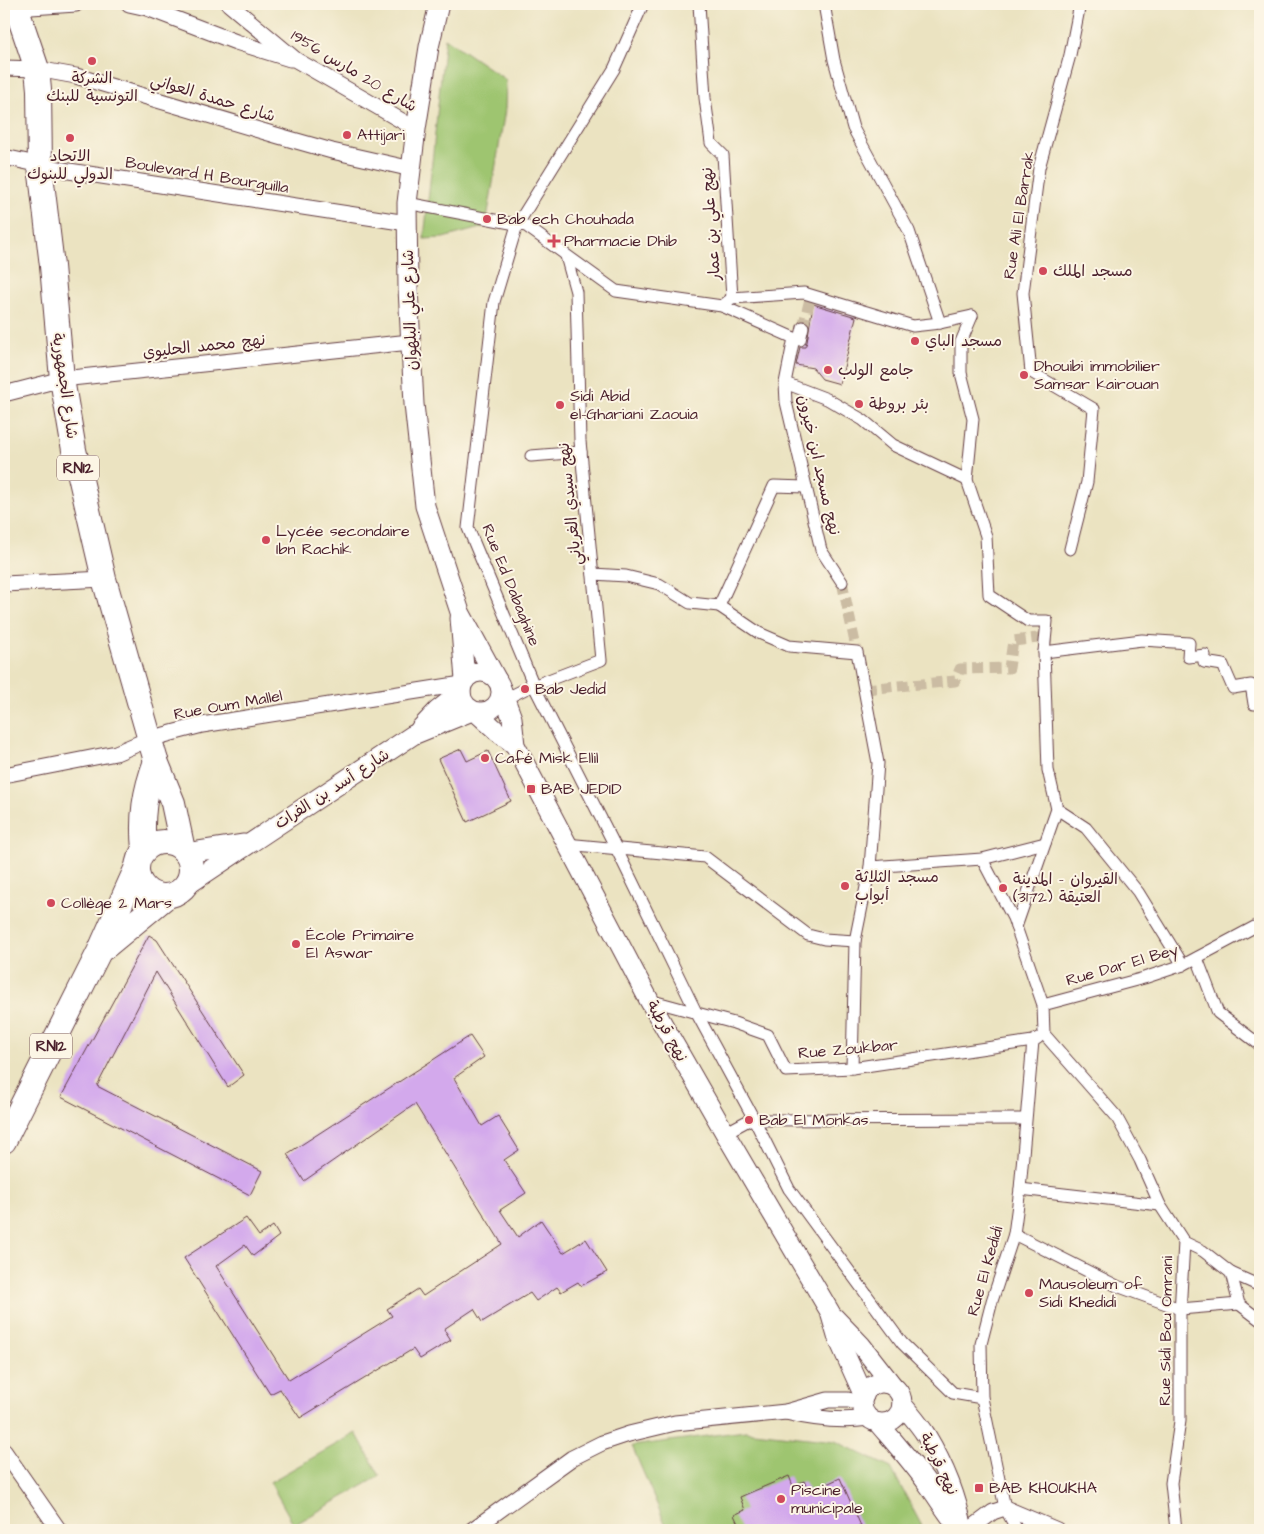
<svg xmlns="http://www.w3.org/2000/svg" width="1264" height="1534" font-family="'Architects Daughter','Playpen Sans Arabic',sans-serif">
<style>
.green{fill:#9ec570;stroke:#74724e}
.building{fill:#d3a9ec}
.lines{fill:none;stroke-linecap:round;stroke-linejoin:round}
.pedestrian-tunnel{stroke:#cbbca3;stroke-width:11;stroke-dasharray:11 5.5;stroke-linecap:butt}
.pedestrian-casing{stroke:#623c42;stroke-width:13}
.minor-casing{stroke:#623c42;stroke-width:17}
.tertiary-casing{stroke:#623c42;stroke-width:21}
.primary-casing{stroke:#623c42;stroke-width:26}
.pedestrian{stroke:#fff;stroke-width:11}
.minor{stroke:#fff;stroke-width:15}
.tertiary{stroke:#fff;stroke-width:19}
.primary{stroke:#fff;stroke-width:24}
.poi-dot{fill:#d1495b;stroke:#fcf5e5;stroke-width:2}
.labels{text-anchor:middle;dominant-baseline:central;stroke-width:4;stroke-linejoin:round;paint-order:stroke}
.shield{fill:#fcf5e5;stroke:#7f5f63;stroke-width:1}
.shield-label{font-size:15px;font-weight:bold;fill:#4a1f2b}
.street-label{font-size:16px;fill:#4a1f2b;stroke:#fcf5e5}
.poi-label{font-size:16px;fill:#4a1f2b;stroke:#fcf5e5;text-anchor:start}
</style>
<rect width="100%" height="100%" fill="#fcf5e5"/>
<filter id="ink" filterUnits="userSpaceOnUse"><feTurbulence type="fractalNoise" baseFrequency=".02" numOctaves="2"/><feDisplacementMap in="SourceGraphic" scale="10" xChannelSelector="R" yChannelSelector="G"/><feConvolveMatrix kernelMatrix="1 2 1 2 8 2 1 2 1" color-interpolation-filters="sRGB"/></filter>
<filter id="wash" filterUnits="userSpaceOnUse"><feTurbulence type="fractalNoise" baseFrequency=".0096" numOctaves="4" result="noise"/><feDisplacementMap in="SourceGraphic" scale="20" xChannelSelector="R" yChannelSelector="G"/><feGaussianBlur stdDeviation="1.12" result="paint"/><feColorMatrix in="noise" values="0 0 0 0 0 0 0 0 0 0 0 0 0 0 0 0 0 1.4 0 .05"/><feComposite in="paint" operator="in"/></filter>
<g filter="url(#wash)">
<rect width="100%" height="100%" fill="#ebe3c1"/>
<g class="green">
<polygon points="445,38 506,80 505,110 487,219 484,227 443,238 424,239"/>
<polygon points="745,1431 835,1441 891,1468 924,1530 668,1530 632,1446"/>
<polygon points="356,1433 380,1476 294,1525 270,1482"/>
</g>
<g id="blocks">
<g class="building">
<polygon points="813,304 856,317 840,384 822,379 813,368 796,365 800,347 805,347 807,342"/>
<polygon points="461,749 467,761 488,751 511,801 467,822 438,759"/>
<polygon points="149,935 157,940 244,1075 228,1087 156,972 97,1086 262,1171 250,1195 61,1097"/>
<polygon points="470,1036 484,1057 454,1078 482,1126 498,1116 519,1150 504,1160 526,1193 500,1210 518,1237 541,1220 563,1253 586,1239 607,1272 581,1286 578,1282 561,1292 557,1287 536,1301 530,1293 482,1322 474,1309 444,1329 451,1340 420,1359 413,1349 300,1418 280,1389 270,1394 184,1258 246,1218 259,1236 273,1226 279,1236 253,1256 245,1245 216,1266 289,1380 392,1316 387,1309 418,1289 423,1296 502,1244 415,1104 304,1181 287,1154"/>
<polygon points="789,1476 793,1486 804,1481 809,1492 840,1478 861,1526 851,1530 741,1530 734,1515 745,1510 740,1497"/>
</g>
</g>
</g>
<g filter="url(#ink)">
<use href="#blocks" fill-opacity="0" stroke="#623c42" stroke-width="1"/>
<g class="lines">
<g class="pedestrian-tunnel">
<polyline points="803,327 811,295"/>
<polyline points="842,582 857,652"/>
<polyline points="865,689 955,681 960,669 1009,668 1013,641 1046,637"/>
</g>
<g class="pedestrian-casing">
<g id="pedestrian">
<polyline points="643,4 614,69 517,225 494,302 468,528 534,686 617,850 697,1014 755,1121 789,1189 902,1343 953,1393 982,1398"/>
<polyline points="699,4 705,98 711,143 723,155 732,298"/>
<polyline points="824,4 834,60 853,128 909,231 940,323"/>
<polyline points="407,203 526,226 616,291 722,306 732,298 804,293 913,326 940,323 972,316"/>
<polyline points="722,306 794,338 785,383 786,402 821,550 842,582"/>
<polyline points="972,316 961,342 961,373 973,419 967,480 986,536 989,595 1028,621 1047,621 1044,652 1142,640 1189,643 1188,657 1205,655 1204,662 1223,665 1233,688 1251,685 1254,704 1260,704"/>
<polyline points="794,338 800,340 803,327"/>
<polyline points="785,383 827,399 863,420 893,445 967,480"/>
<polyline points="531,456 581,452"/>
<polyline points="1070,549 1087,482 1094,409 1031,372 1023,293 1039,168 1070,55 1080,4"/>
<polyline points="593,574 626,576 659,584 690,603 719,606 774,486 806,487"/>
<polyline points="719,606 759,633 789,646 857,652 878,763 870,867 855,941 852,1068"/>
<polyline points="505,699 525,689 601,660 580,441 576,292 566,256"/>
<polyline points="1057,809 1086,828 1138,892 1183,965"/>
<polyline points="566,844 705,857 808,935 824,939 855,941"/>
<polyline points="982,859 1013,918 1043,1005 1044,1034 1116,1116 1140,1160 1160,1205 1184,1242 1180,1313 1180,1421 1171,1483 1176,1530"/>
<polyline points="870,867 982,859 1045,843"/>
<polyline points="1016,927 1057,809 1048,770 1044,652"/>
<polyline points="1197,958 1218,1013 1260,1045"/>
<polyline points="649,1000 734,1023 768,1035 786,1071 852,1068 1033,1041 1038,1038"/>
<polyline points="1043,1005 1144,978 1183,965 1260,924"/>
<polyline points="725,1133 749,1120 1025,1119"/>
<polyline points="1020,1189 1160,1205"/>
<polyline points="1014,1234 1117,1286 1180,1309 1239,1304"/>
<polyline points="1184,1242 1203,1251 1231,1273 1239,1304 1260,1320"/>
<polyline points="1231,1273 1260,1286"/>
<polyline points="1017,1530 1005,1508 982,1398 981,1344 992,1301 1014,1234 1020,1189 1033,1041"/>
</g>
</g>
<g class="minor-casing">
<g id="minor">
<polyline points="129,4 147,8 236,42 290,59"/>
<polyline points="229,4 296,60 416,129"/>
<polyline points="16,8 76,4"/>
<polyline points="4,68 37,69 76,76 279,136 332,151 412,169"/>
<polyline points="4,157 69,171 407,223"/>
<polyline points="4,394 62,379 410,342"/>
<polyline points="4,584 104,579"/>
<polyline points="4,775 116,753 149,739 202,725 462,684"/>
<path d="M786 1412C814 1419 840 1422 869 1418"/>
<polyline points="4,1451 59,1530"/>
<polyline points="472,1530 572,1458 602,1443 629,1434 675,1423 786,1412 828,1400 848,1400 862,1403"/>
<polyline points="969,1530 993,1512 1005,1508 1057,1530"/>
</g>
</g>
<g class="tertiary-casing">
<g id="tertiary">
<polyline points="439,4 429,47 416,129 407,203 408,288 414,404 425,506 460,612 497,680"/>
<polyline points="460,618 465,680"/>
<circle cx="481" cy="692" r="20"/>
<polyline points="501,688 512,718 515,745 649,1000 725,1133 830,1312 837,1336 864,1396"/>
<polyline points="477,713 498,732 515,745"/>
<polyline points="420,729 437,711 461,692"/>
<polyline points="186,853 244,844"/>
<polyline points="183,888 413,735 472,711"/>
<polyline points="834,1317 861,1345 893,1386"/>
<circle cx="882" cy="1403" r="20"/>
<path d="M902 1404C910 1414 919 1424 926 1435 944 1465 957 1497 963 1530"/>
<path d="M878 1423C895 1443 912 1462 927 1483 939 1499 947 1514 961 1530"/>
</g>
</g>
<g class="primary-casing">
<g id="primary">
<polyline points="15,4 37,69 39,90 40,166 52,266 62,379 74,450 104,579 156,761 173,803 183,850"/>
<circle cx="164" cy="869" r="27"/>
<path d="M144 850C141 817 144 793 156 761"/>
<polyline points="104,948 167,896"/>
<polyline points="4,1141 99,952 137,867"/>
</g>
</g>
<use href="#pedestrian" class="pedestrian"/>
<use href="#minor" class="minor"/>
<use href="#tertiary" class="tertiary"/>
<use href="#primary" class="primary"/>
</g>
</g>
<g class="poi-dot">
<circle cx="92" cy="61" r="5"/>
<circle cx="347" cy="135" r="5"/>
<circle cx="70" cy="138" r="5"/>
<circle cx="487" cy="219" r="5"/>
<path d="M551.5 233.5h5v5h5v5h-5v5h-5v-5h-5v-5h5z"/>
<circle cx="1043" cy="271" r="5"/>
<circle cx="915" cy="341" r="5"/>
<circle cx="828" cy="370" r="5"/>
<circle cx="1024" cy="375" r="5"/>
<circle cx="859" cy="404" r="5"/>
<circle cx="560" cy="405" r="5"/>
<circle cx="266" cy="540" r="5"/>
<circle cx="525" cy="689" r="5"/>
<circle cx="485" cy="758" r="5"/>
<rect x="526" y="784" width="10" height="10" rx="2.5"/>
<circle cx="845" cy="886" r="5"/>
<circle cx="1003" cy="888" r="5"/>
<circle cx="51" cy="903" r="5"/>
<circle cx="296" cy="944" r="5"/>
<circle cx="749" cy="1120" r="5"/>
<circle cx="1029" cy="1293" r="5"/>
<rect x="974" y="1483" width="10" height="10" rx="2.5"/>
<circle cx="781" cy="1499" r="5"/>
</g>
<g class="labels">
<g class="shield">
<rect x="57" y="455.5" width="42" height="25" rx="4"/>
<rect x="30" y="1033.5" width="42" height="25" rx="4"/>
</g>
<g class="shield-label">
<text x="78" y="468">RN12</text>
<text x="51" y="1046">RN12</text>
</g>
<g class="street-label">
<text transform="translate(354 71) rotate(31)">شارع 20 مارس 1956</text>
<text transform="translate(213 98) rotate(17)">شارع حمدة العواني</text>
<text transform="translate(207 175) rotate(9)">Boulevard H Bourguilla</text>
<text transform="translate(1019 215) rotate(-81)">Rue Ali El Barrak</text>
<text transform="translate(711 224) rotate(-94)">نهج علي بن عمار</text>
<text transform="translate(410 310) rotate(-92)">شارع علي البلهوان</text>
<text transform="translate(204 346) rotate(-6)">نهج محمد الحليوي</text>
<text transform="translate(65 386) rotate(82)">شارع الجمهورية</text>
<text transform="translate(819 465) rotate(77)">نهج مسجد ابن خيرون</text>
<text transform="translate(570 504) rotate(-96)">نهج سيدي الغرياني</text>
<text transform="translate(511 585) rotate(68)">Rue Ed Dabaghine</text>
<text transform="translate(228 705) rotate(-10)">Rue Oum Mallel</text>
<text transform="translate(332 789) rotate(-33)">شارع أسد بن الفرات</text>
<text transform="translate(1122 965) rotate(-16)">Rue Dar El Bey</text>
<text transform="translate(667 1031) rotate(61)">نهج قرطبة</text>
<text transform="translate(848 1049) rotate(-5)">Rue Zoukbar</text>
<text transform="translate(985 1271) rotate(-74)">Rue El Kedidi</text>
<text transform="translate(1166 1331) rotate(-89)">Rue Sidi Bou Omrani</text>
<text transform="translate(939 1464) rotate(64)">نهج قرطبة</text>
</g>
<g class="poi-label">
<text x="92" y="78" text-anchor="middle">الشركة<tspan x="92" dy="18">التونسية للبنك</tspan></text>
<text x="357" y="135">Attijari</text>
<text x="70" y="156" text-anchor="middle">الاتحاد<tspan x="70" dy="18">الدولي للبنوك</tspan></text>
<text x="497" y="219">Bab ech Chouhada</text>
<text x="564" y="241">Pharmacie Dhib</text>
<text x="1053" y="271">مسجد الملك</text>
<text x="925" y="341">مسجد الباي</text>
<text x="1034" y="366">Dhouibi immobilier<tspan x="1034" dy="18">Samsar kairouan</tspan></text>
<text x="838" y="370">جامع الولب</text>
<text x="570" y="396">Sidi Abid<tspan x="570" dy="18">el-Ghariani Zaouia</tspan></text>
<text x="869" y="404">بئر بروطة</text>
<text x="276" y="531">Lycée secondaire<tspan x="276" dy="18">Ibn Rachik</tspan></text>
<text x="535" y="689">Bab Jedid</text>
<text x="495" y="758">Café Misk Ellil</text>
<text x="541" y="789">BAB JEDID</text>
<text x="855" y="877">مسجد الثلاثة<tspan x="855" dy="18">أبواب</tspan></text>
<text x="1013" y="879">القيروان - المدينة<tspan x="1013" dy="18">العتيقة (3172)</tspan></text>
<text x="61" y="903">Collège 2 Mars</text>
<text x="306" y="935">École Primaire<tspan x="306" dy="18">El Aswar</tspan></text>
<text x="759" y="1120">Bab El Monkas</text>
<text x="1039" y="1284">Mausoleum of<tspan x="1039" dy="18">Sidi Khedidi</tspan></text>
<text x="989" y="1488">BAB KHOUKHA</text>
<text x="791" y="1490">Piscine<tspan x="791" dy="18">municipale</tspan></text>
</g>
</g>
<rect width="1264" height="1534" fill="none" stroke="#fcf5e5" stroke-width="20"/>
</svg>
